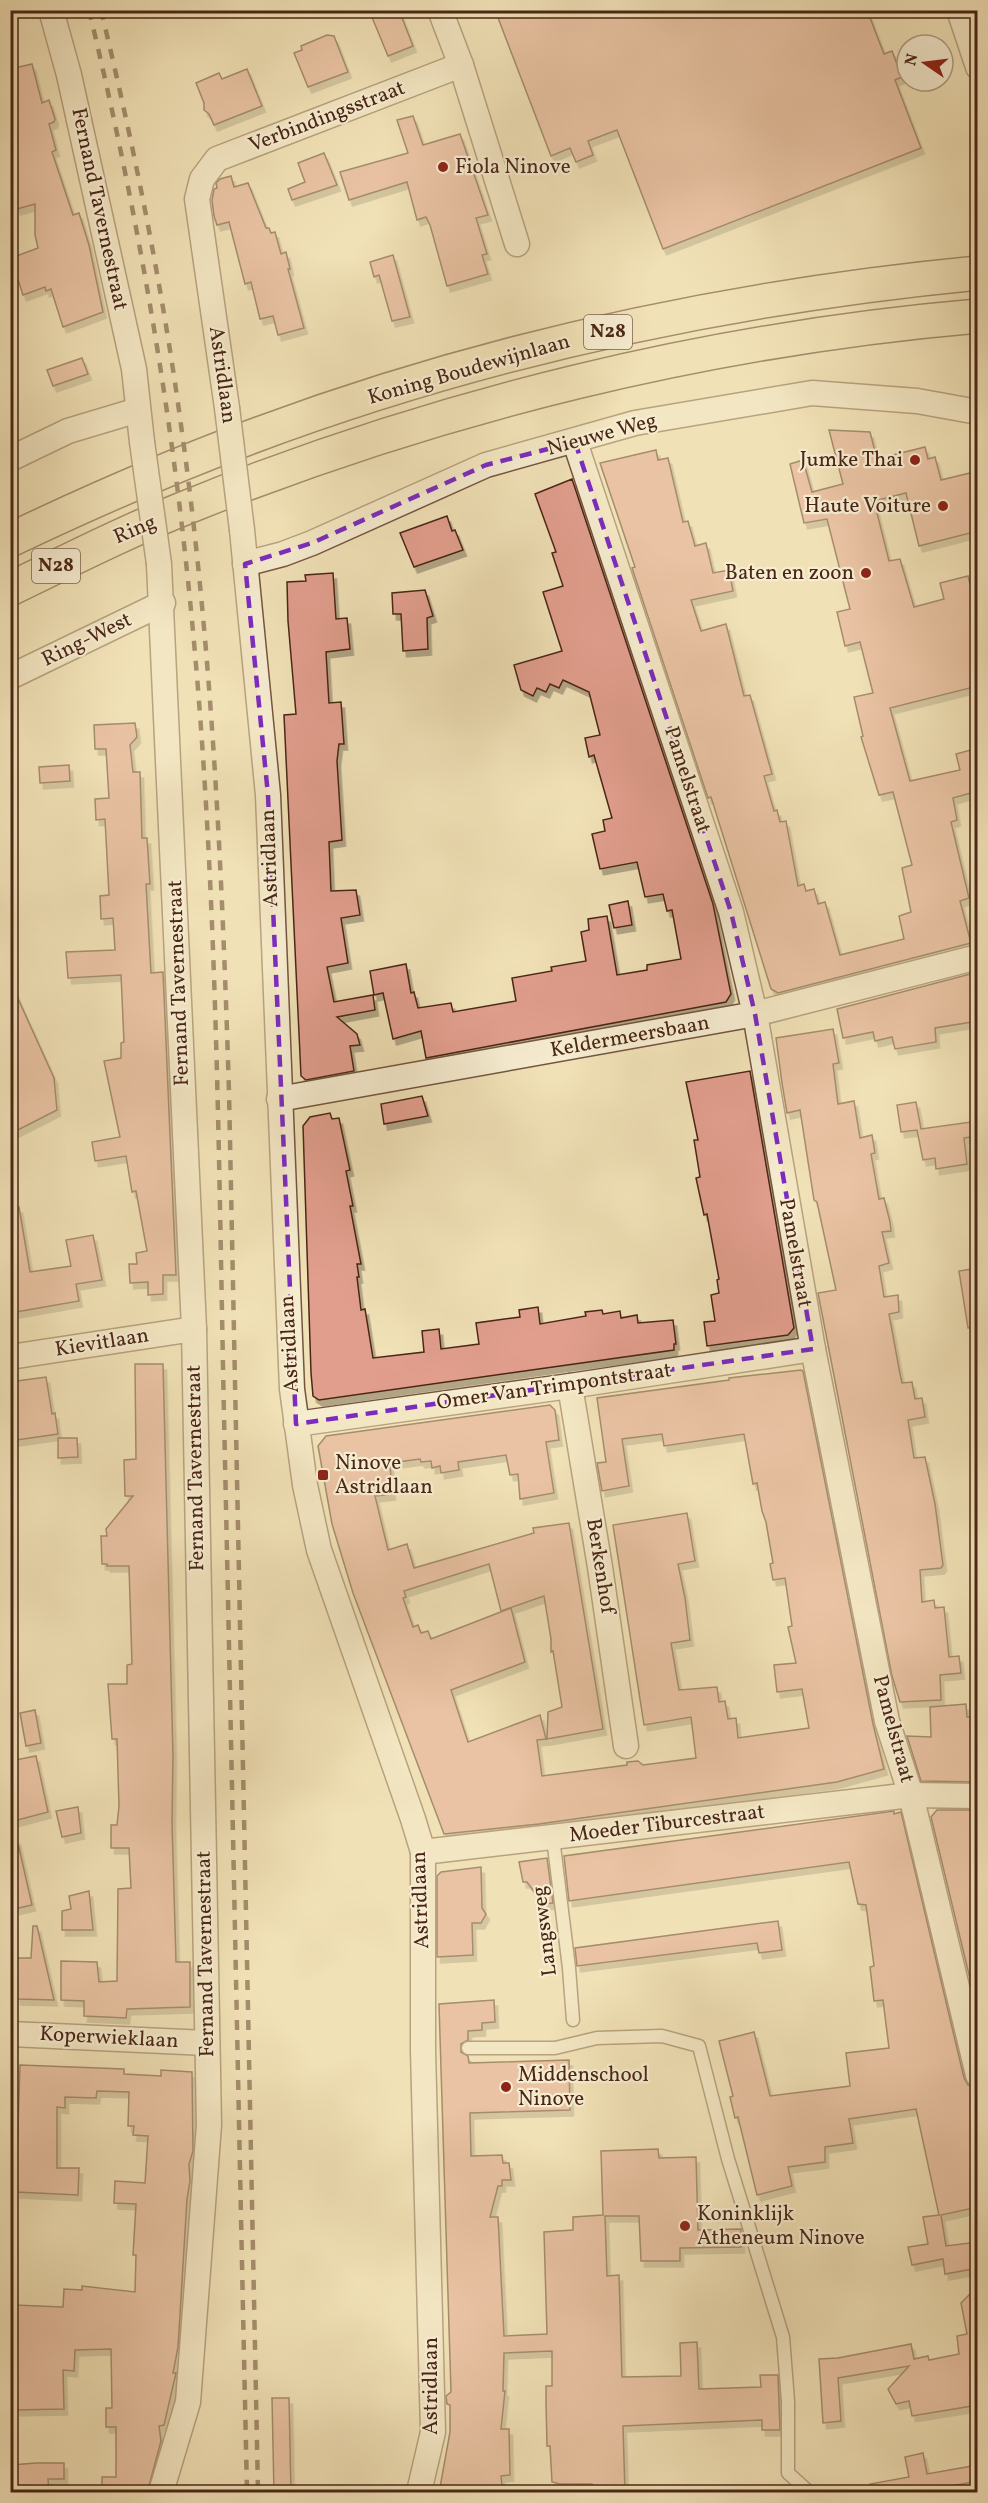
<svg xmlns="http://www.w3.org/2000/svg" width="988" height="2503" font-family="Vollkorn,serif">
<style>
.building{fill:#e19e8d;stroke:#4a2616;stroke-width:1.5;filter:url(#shadow)}
.lines{fill:none;stroke-linecap:round;stroke-linejoin:round}
.service-casing{stroke:#74553e;stroke-width:15}
.minor-casing{stroke:#74553e;stroke-width:27}
.trunk-casing{stroke:#4a2616;stroke-width:36}
.service{stroke:#f6ecd0;stroke-width:12}
.minor{stroke:#f6ecd0;stroke-width:24}
.trunk{stroke:#f1e1b7;stroke-width:33}
.rail{stroke:#4a2616;stroke-width:4.5;stroke-dasharray:10 10;stroke-linecap:butt}
.minor-bridge-casing{stroke:#74553e;stroke-width:27;stroke-linecap:butt}
.minor-bridge{stroke:#f6ecd0;stroke-width:24}
.marked{fill:none;stroke:#7b2cbf;stroke-width:4.5;stroke-dasharray:12 8;stroke-linejoin:round}
.poi-dot{fill:#8f2418;stroke:#f6ecd0;stroke-width:2}
.labels{text-anchor:middle;dominant-baseline:central;stroke-width:4.5;stroke-linejoin:round;paint-order:stroke}
.shield{fill:#f6ecd0;stroke:#7e614e;stroke-width:1.5}
.shield-label{font-size:20px;font-weight:bold;fill:#4a2616}
.street-label{font-size:21px;fill:#4a2616;stroke:#f6ecd0}
.poi-label{font-size:21px;fill:#4a2616;stroke:#f6ecd0;text-anchor:start}
</style>
<defs>
<filter id="shadow"><feDropShadow dx="3.5" dy="6" stdDeviation="0" flood-color="#0004"/></filter>
</defs>
<rect width="100%" height="100%" fill="#f1e1b7"/>
<filter id="stains"><feTurbulence type="fractalNoise" baseFrequency=".00333" numOctaves="4"/><feColorMatrix values="0 0 0 0 .2 0 0 0 0 .09 0 0 0 0 .02 0 0 0 .5 -.17"/></filter>
<radialGradient id="worn" r=".72"><stop offset=".6" stop-color="#630" stop-opacity="0"/><stop offset="1" stop-color="#630" stop-opacity=".3"/></radialGradient>
<g class="building">
<polygon points="369,10 399,10 413,46 388,56"/>
<polygon points="495,10 867,10 884,54 892,51 902,77 895,80 921,148 663,249 617,130 588,141 593,155 576,162 570,148 551,156"/>
<polygon points="327,35 334,36 348,72 308,87 294,53 302,50 301,46"/>
<polygon points="32,64 42,103 49,100 55,119 54,122 49,124 56,150 52,152 73,215 79,213 89,245 103,312 63,327 51,289 46,291 45,287 23,295 11,258 38,248 35,235 35,204 17,209 10,189 10,69"/>
<polygon points="247,69 262,106 214,125 209,114 204,110 204,103 196,83 219,73 222,79"/>
<polygon points="413,116 423,145 460,134 488,215 476,218 487,254 482,255 488,274 447,286 430,225 426,217 417,220 407,182 349,200 340,172 408,153 397,120"/>
<polygon points="324,153 337,185 292,200 288,189 305,182 298,163"/>
<polygon points="231,176 234,187 248,183 266,228 269,228 271,233 275,232 281,254 286,252 290,269 288,269 304,328 278,335 273,316 260,319 251,282 245,284 229,222 217,225 214,216 212,200 214,189 217,188 216,183 220,179"/>
<polygon points="393,255 410,317 392,321 379,275 374,277 370,262"/>
<polygon points="82,358 88,374 53,386 47,370"/>
<polygon points="829,430 870,432 877,459 925,447 928,459 935,457 941,480 978,471 978,531 919,546 906,493 874,501 889,561 900,559 914,607 944,599 940,583 968,576 972,592 978,590 978,686 890,708 910,781 960,770 956,754 978,748 978,791 953,798 957,820 951,822 969,898 960,901 971,943 778,993 771,989 711,797 708,798 632,568 635,567 600,463 656,450 658,460 668,458 683,522 688,521 695,546 706,543 713,573 729,570 733,591 691,600 701,631 726,624 744,696 750,695 772,774 764,776 774,811 777,810 780,822 786,821 798,886 804,884 806,891 814,889 818,904 825,902 840,955 904,939 899,916 911,912 902,868 912,865 893,792 879,795 861,737 863,736 854,697 873,693 860,642 845,646 837,612 850,609 827,519 804,523 790,464 803,460 812,492 843,484"/>
<polygon points="572,479 713,904 731,994 726,1002 426,1058 421,1031 393,1039 383,993 374,995 370,971 406,964 411,993 414,992 418,1008 451,1003 453,1012 516,1001 512,978 552,971 551,967 586,961 581,932 589,930 588,919 607,916 617,975 647,970 647,965 681,959 672,910 667,911 663,894 645,897 637,862 600,869 592,834 605,831 603,820 612,818 594,755 589,757 585,738 600,735 589,692 563,680 559,688 550,684 546,692 537,688 533,696 521,690 514,665 562,651 543,592 563,586 552,553 556,552 535,494"/>
<polygon points="447,516 452,531 455,530 463,550 414,567 400,533"/>
<polygon points="333,573 336,619 347,618 350,649 326,652 329,703 341,702 344,744 339,744 337,761 342,840 329,842 331,891 356,890 360,915 341,918 348,963 327,967 334,1002 373,995 375,1010 337,1017 357,1034 360,1045 350,1046 354,1071 306,1080 301,1076 284,715 296,714 288,621 287,582 306,581 305,575"/>
<polygon points="425,590 433,616 427,618 428,649 403,651 401,614 393,614 392,593"/>
<polygon points="135,723 137,737 130,745 133,772 140,772 142,838 147,838 150,884 146,884 151,973 163,972 176,1275 163,1275 163,1294 148,1295 148,1282 130,1283 129,1264 137,1264 136,1253 147,1251 136,1191 132,1192 126,1156 95,1161 92,1142 120,1137 104,1061 121,1058 121,1043 124,1042 121,975 68,978 66,952 115,950 113,918 101,919 100,896 109,895 105,819 96,820 95,799 109,798 106,749 95,749 94,725"/>
<polygon points="69,765 70,781 40,783 39,767"/>
<polygon points="628,901 632,925 614,928 609,905"/>
<polygon points="978,972 978,1021 935,1028 936,1042 895,1049 892,1037 875,1041 873,1032 843,1038 837,1009"/>
<polygon points="10,981 54,1078 57,1110 10,1134"/>
<polygon points="833,1029 839,1063 833,1064 838,1104 854,1101 860,1138 872,1135 875,1153 871,1154 879,1199 884,1198 890,1222 891,1231 882,1232 889,1263 879,1266 884,1297 898,1295 899,1312 889,1314 900,1374 902,1383 912,1382 915,1399 922,1398 925,1417 908,1420 914,1458 925,1457 935,1504 943,1565 941,1568 920,1570 922,1602 934,1600 935,1608 944,1607 949,1657 959,1656 961,1673 940,1675 941,1700 900,1702 892,1676 818,1293 836,1290 817,1202 814,1200 800,1110 787,1113 782,1083 776,1038"/>
<polygon points="750,1071 794,1328 788,1335 707,1346 704,1322 715,1321 711,1295 719,1293 717,1280 719,1279 707,1214 704,1215 696,1178 700,1177 694,1140 698,1140 686,1082"/>
<polygon points="422,1096 428,1116 384,1124 381,1104"/>
<polygon points="916,1102 921,1129 978,1121 978,1136 964,1138 967,1164 936,1169 935,1158 923,1160 917,1130 901,1132 897,1105"/>
<polygon points="330,1113 332,1119 339,1118 350,1170 346,1171 353,1206 350,1206 361,1264 357,1264 359,1277 357,1277 361,1310 365,1309 373,1358 424,1352 422,1331 439,1329 441,1349 479,1344 476,1323 520,1317 519,1310 538,1307 540,1324 586,1316 585,1312 602,1310 603,1314 620,1311 621,1318 637,1315 638,1323 673,1320 676,1344 674,1344 674,1350 319,1400 313,1396 311,1373 303,1126 310,1117"/>
<polygon points="19,1207 30,1272 71,1266 66,1240 93,1235 102,1280 76,1284 79,1301 10,1313 10,1208"/>
<polygon points="978,1268 978,1327 968,1328 959,1271"/>
<polygon points="135,1364 163,1364 173,1756 172,1822 176,1962 190,1962 190,2007 127,2009 126,2018 84,2016 84,2001 61,2000 61,1961 97,1962 99,1982 117,1981 118,1889 131,1888 129,1848 111,1848 111,1825 117,1825 119,1806 117,1739 112,1739 108,1684 127,1684 127,1665 132,1664 129,1566 107,1566 107,1564 102,1564 101,1536 107,1536 106,1529 133,1496 125,1496 124,1460 136,1459"/>
<polygon points="801,1370 803,1371 873,1724 884,1769 837,1782 539,1824 444,1834 353,1593 332,1524 318,1446 326,1436 550,1405 555,1410 559,1440 546,1442 554,1493 520,1499 518,1474 510,1475 506,1455 458,1462 459,1470 441,1473 440,1466 432,1468 431,1461 421,1462 420,1459 390,1463 392,1494 375,1496 388,1550 407,1544 414,1568 534,1533 533,1528 569,1523 603,1729 547,1739 548,1712 562,1707 553,1651 551,1652 551,1639 544,1596 501,1611 489,1564 404,1591 406,1597 403,1598 413,1627 418,1625 421,1633 428,1631 431,1639 511,1608 525,1662 451,1690 468,1742 540,1715 546,1739 537,1740 542,1776 627,1765 627,1762 638,1761 643,1765 696,1758 691,1717 644,1725 613,1525 687,1513 695,1561 678,1564 685,1598 690,1640 671,1643 679,1690 717,1687 719,1702 725,1701 728,1719 736,1718 738,1738 809,1728 802,1689 777,1692 774,1665 796,1663 788,1627 792,1626 785,1578 773,1580 770,1564 773,1563 766,1522 762,1511 757,1483 753,1484 744,1434 664,1446 662,1434 622,1439 629,1486 602,1491 597,1463 606,1462 597,1398 729,1380 729,1378"/>
<polygon points="46,1377 52,1414 55,1413 58,1434 10,1441 10,1382"/>
<polygon points="58,1438 77,1438 78,1457 58,1458"/>
<polygon points="966,1704 967,1717 978,1716 978,1782 921,1781 907,1736 931,1737 930,1707"/>
<polygon points="35,1710 41,1743 26,1746 20,1713"/>
<polygon points="36,1756 48,1812 10,1822 10,1761"/>
<polygon points="78,1807 81,1833 62,1837 56,1811"/>
<polygon points="937,1810 978,1810 978,2012 931,1817"/>
<polygon points="894,1811 894,1814 901,1812 964,2078 968,2085 978,2089 978,2207 941,2215 946,2246 978,2242 978,2268 945,2274 943,2259 912,2265 908,2247 928,2244 923,2217 939,2215 916,2109 849,2119 853,2143 825,2147 825,2162 788,2167 792,2186 757,2195 738,2117 735,2118 730,2097 733,2096 719,2041 754,2032 770,2096 850,2086 846,2053 889,2048 883,2000 874,2001 870,1967 874,1966 866,1905 858,1904 849,1862 569,1901 564,1856"/>
<polygon points="17,1839 32,1905 10,1910 10,1840"/>
<polygon points="547,1858 553,1903 543,1904 527,1882 523,1882 519,1862"/>
<polygon points="481,1867 482,1908 486,1914 481,1923 472,1923 473,1955 437,1957 437,1876 441,1872"/>
<polygon points="89,1891 93,1930 62,1930 62,1911 71,1909 69,1896"/>
<polygon points="778,1921 782,1950 759,1953 757,1943 577,1966 575,1948"/>
<polygon points="33,1926 37,1926 54,2000 17,1999 17,1985 13,1985 11,1958 31,1958"/>
<polygon points="494,2000 495,2022 482,2023 482,2030 468,2031 468,2040 461,2044 461,2052 468,2056 469,2063 569,2060 570,2110 470,2113 471,2156 502,2155 503,2163 509,2163 511,2180 502,2180 502,2186 498,2186 490,2217 498,2217 504,2336 547,2334 544,2232 573,2230 573,2217 603,2215 601,2151 658,2149 659,2158 696,2157 698,2230 741,2229 741,2247 680,2248 680,2261 641,2261 639,2216 605,2216 607,2276 619,2275 622,2377 681,2376 680,2343 697,2342 699,2389 761,2387 760,2375 778,2375 780,2430 762,2430 762,2420 623,2426 625,2493 592,2493 592,2484 560,2484 552,2482 550,2446 547,2446 546,2403 546,2386 552,2386 552,2351 504,2353 503,2391 505,2391 501,2429 509,2429 510,2475 501,2476 502,2486 483,2487 483,2493 439,2493 450,2432 450,2405 447,2404 446,2396 451,2392 439,2004"/>
<polygon points="20,2065 124,2069 124,2074 161,2076 161,2070 192,2072 193,2151 189,2164 190,2181 187,2199 178,2347 173,2373 176,2373 164,2425 159,2426 161,2441 147,2493 102,2493 102,2477 116,2477 116,2427 106,2427 106,2408 112,2408 111,2349 75,2350 74,2371 63,2370 64,2409 13,2410 14,2305 63,2307 64,2289 82,2290 82,2286 135,2292 136,2255 133,2255 136,2204 114,2203 115,2181 145,2183 148,2136 133,2135 134,2126 128,2126 129,2092 97,2091 96,2098 65,2097 65,2108 57,2107 57,2168 79,2168 78,2195 16,2192"/>
<polygon points="978,2286 978,2405 912,2416 909,2401 896,2404 888,2389 909,2366 838,2378 841,2421 823,2423 819,2359 838,2358 911,2344 914,2359 928,2356 929,2360 959,2354 957,2336 967,2334 961,2303"/>
<polygon points="272,2398 289,2398 291,2493 274,2493"/>
<polygon points="923,2453 927,2474 978,2465 978,2481 913,2493 871,2493 870,2484 909,2477 905,2457"/>
<polygon points="36,2463 64,2463 64,2479 48,2479 49,2493 11,2493 11,2465"/>
</g>
<g class="lines">
<g class="service-casing">
<g id="service">
<polyline points="553,1838 569,1968 573,2020"/>
<polyline points="468,2048 555,2048 597,2038 662,2036 699,2046 728,2159 783,2337 788,2401 788,2473 809,2492"/>
</g>
</g>
<g class="minor-casing">
<g id="minor">
<polyline points="51,10 69,75 134,369 142,442"/>
<polyline points="440,10 461,65 517,244"/>
<polyline points="959,10 978,67"/>
<polyline points="227,408 197,199 202,179 217,159 461,65"/>
<polyline points="575,442 731,912 755,1014 813,1349 887,1721 911,1795 978,2075"/>
<polyline points="10,459 68,431 138,410"/>
<polyline points="242,530 268,795 292,1389 305,1485 319,1550 413,1819 423,1852 423,2051 433,2432 419,2492"/>
<polyline points="159,564 194,1329 209,2125 188,2402 161,2492"/>
<polyline points="245,564 283,554 312,543 486,465 635,423 812,393 917,401 978,412"/>
<polyline points="10,677 163,603"/>
<polyline points="279,1099 755,1014 978,957"/>
<polyline points="10,1357 194,1329"/>
<polyline points="570,1386 600,1567 626,1746"/>
<polyline points="296,1424 570,1386 813,1349"/>
<polyline points="423,1852 911,1795 978,1796"/>
<polyline points="10,2034 207,2043"/>
</g>
</g>
<g class="trunk-casing">
<g id="trunk">
<path d="M10 540C88 503 167 468 248 438 482 350 729 297 978 273"/>
<path d="M10 589C70 560 129 530 190 506 439 405 710 339 978 316"/>
</g>
</g>
<use href="#service" class="service"/>
<use href="#minor" class="minor"/>
<use href="#trunk" class="trunk"/>
<g class="rail">
<path d="M89 10C132 189 165 370 185 553 217 839 218 1128 224 1416 232 1775 239 2134 247 2492"/>
<path d="M101 10C134 147 162 285 181 425 212 646 222 869 229 1092L258 2492"/>
</g>
<g class="minor-bridge-casing">
<g id="minor-bridge">
<polyline points="227,408 242,530"/>
<polyline points="142,442 159,564"/>
</g>
</g>
<use href="#minor-bridge" class="minor-bridge"/>
</g>
<path d="M0 0H988V2503H0ZM575 442 731 912 755 1014 813 1349 296 1424 268 795 245 564 312 543 486 465Z" fill="#f1e1b7" fill-opacity=".55" fill-rule="evenodd"/>
<path class="marked" d="M575 442 731 912 755 1014 813 1349 296 1424 268 795 245 564 312 543 486 465Z"/>
<g class="poi-dot">
<circle cx="443" cy="167" r="6"/>
<circle cx="915" cy="460" r="6"/>
<circle cx="943" cy="506" r="6"/>
<circle cx="866" cy="573" r="6"/>
<rect x="317" y="1469" width="12" height="12" rx="3"/>
<circle cx="506" cy="2087" r="6"/>
<circle cx="685" cy="2226" r="6"/>
</g>
<g class="labels">
<g class="shield">
<rect x="584" y="315" width="48" height="34" rx="4.5"/>
<rect x="32" y="549" width="48" height="34" rx="4.5"/>
</g>
<g class="shield-label">
<text x="608" y="332">N28</text>
<text x="56" y="566">N28</text>
</g>
<g class="street-label">
<text transform="translate(327 117) rotate(-21)">Verbindingsstraat</text>
<text transform="translate(99 209) rotate(78)">Fernand Tavernestraat</text>
<text transform="translate(469 370) rotate(-16)">Koning Boudewijnlaan</text>
<text transform="translate(222 375) rotate(82)">Astridlaan</text>
<text transform="translate(602 435) rotate(-15)">Nieuwe Weg</text>
<text transform="translate(135 530) rotate(-23)">Ring</text>
<text transform="translate(87 640) rotate(-26)">Ring-West</text>
<text transform="translate(687 780) rotate(72)">Pamelstraat</text>
<text transform="translate(270 858) rotate(-92)">Astridlaan</text>
<text transform="translate(179 983) rotate(-92)">Fernand Tavernestraat</text>
<text transform="translate(630 1037) rotate(-10)">Keldermeersbaan</text>
<text transform="translate(795 1253) rotate(80)">Pamelstraat</text>
<text transform="translate(102 1343) rotate(-9)">Kievitlaan</text>
<text transform="translate(290 1344) rotate(-93)">Astridlaan</text>
<text transform="translate(554 1387) rotate(-8)">Omer Van Trimpontstraat</text>
<text transform="translate(196 1468) rotate(-91)">Fernand Tavernestraat</text>
<text transform="translate(600 1566) rotate(81)">Berkenhof</text>
<text transform="translate(893 1729) rotate(75)">Pamelstraat</text>
<text transform="translate(667 1824) rotate(-7)">Moeder Tiburcestraat</text>
<text transform="translate(421 1900) rotate(-92)">Astridlaan</text>
<text transform="translate(545 1931) rotate(-97)">Langsweg</text>
<text transform="translate(206 1954) rotate(-91)">Fernand Tavernestraat</text>
<text transform="translate(109 2038) rotate(3)">Koperwieklaan</text>
<text transform="translate(431 2386) rotate(-90)">Astridlaan</text>
</g>
<g class="poi-label">
<text x="455" y="167">Fiola Ninove</text>
<text x="903" y="460" text-anchor="end">Jumke Thai</text>
<text x="931" y="506" text-anchor="end">Haute Voiture</text>
<text x="854" y="573" text-anchor="end">Baten en zoon</text>
<text x="335" y="1463">Ninove<tspan x="335" dy="24">Astridlaan</tspan></text>
<text x="518" y="2075">Middenschool<tspan x="518" dy="24">Ninove</tspan></text>
<text x="697" y="2214">Koninklijk<tspan x="697" dy="24">Atheneum Ninove</tspan></text>
</g>
</g>
<rect width="988" height="2503" fill="none" stroke="#f1e1b7" stroke-width="36"/>
<rect x="12" y="12" width="964" height="2479" fill="none" stroke="#4a2616" stroke-width="3"/>
<rect x="18" y="18" width="952" height="2467" fill="none" stroke="#4a2616" stroke-width="1.5"/>
<g transform="translate(925 63) rotate(284)"><circle r="28" fill="#f6ecd0" stroke="#b19d86" stroke-width="1.5"/>
<path d="M0-4.5L10 22L0 15L-10 22Z" fill="#8f2418"/>
<text y="-9" font-size="16" font-weight="bold" text-anchor="middle" fill="#4a2616">N</text>
</g>
<rect width="100%" height="100%" filter="url(#stains)"/>
<rect width="100%" height="100%" fill="url(#worn)"/>
</svg>
